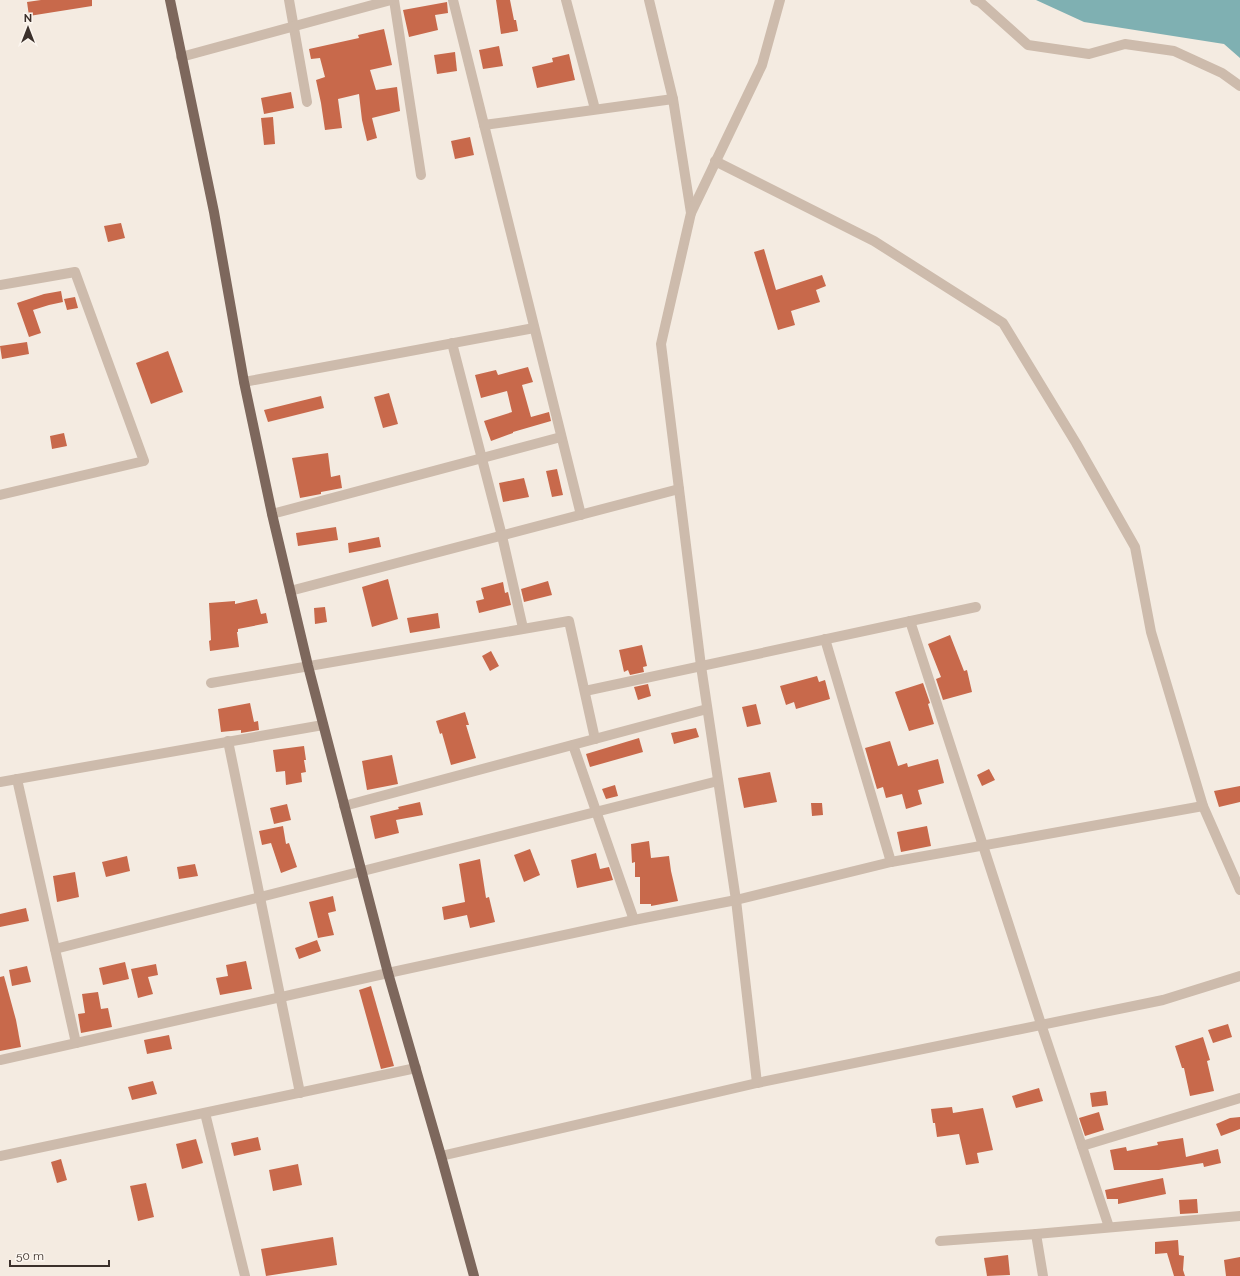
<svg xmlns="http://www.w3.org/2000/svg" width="1240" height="1276" font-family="Raleway,sans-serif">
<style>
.water{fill:#7fb0b2}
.building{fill:#c8694b}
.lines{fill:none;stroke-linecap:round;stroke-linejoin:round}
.minor{stroke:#cdbbac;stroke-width:10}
.major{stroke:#7d675c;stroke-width:10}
</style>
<rect width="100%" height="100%" fill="#f4ebe1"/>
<polygon class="water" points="1036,0 1240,0 1240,58 1224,44 1084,22"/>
<g class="building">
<polygon points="41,0 92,0 92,6 29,16 27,2"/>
<polygon points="496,0 510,0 514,20 516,20 518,31 501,34"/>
<polygon points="447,2 448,13 435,15 438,30 409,37 403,10"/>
<polygon points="384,29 392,65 370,70 376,90 397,87 400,111 372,118 377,138 367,141 362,120 359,94 338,99 342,128 325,130 321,103 316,80 325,77 320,58 311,59 309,49 359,38 358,35"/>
<polygon points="499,46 503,66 483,69 479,50"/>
<polygon points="455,52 457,71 437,74 434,55"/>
<polygon points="569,54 575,80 537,88 532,67 553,62 552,58"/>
<polygon points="291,92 294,108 264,114 261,98"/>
<polygon points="273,117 275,144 264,145 261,118"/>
<polygon points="470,137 474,155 455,159 451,141"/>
<polygon points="121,223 125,238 108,242 104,226"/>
<polygon points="764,249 776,290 822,275 826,286 816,290 820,302 791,311 795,325 778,330 754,252"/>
<polygon points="61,291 63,302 49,305 33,310 41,333 29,337 17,303 44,294"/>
<polygon points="75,297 78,308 67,310 64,299"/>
<polygon points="27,342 29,354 2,359 0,346"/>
<polygon points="168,351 183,392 151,404 136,363"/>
<polygon points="528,367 533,382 522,385 531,417 549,412 551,421 513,432 513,433 491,441 484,421 512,412 507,391 481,398 475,375 496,370 498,375"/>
<polygon points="389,393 398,424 383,428 374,397"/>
<polygon points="321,396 324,408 268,422 264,410"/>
<polygon points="64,433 67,446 52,449 50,436"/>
<polygon points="328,453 331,477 340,475 342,488 321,492 321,494 300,498 292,458"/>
<polygon points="557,469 563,495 552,497 546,471"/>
<polygon points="524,478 529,497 503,502 499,483"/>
<polygon points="336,527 338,540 298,546 296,533"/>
<polygon points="379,537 381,547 349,553 348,543"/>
<polygon points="388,579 398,619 372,627 362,587"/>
<polygon points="548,581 552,595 524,602 521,589"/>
<polygon points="503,582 505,593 508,592 511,605 479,613 476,601 484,599 481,588"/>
<polygon points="257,599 261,614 266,613 268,623 238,629 238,632 237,632 239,647 210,651 209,641 211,640 209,603 235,601 235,604"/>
<polygon points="325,607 327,622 315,624 314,608"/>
<polygon points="438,613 440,628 410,633 407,618"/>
<polygon points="950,635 964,671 967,670 972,692 943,700 936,679 941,677 928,644"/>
<polygon points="642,645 647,666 643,667 644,672 630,675 628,670 624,672 619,650"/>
<polygon points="491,651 499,666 490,671 482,656"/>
<polygon points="817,676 819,682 825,680 830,699 796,709 794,702 786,705 780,686"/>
<polygon points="923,683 930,703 928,704 934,724 909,731 895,692"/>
<polygon points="648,684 651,696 638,700 634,687"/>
<polygon points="250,703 254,722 258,721 259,730 241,733 241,730 221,732 218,709"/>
<polygon points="756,704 761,724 747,727 742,707"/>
<polygon points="465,712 469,725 466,725 476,758 451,765 442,733 440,734 436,721"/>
<polygon points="696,728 699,737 674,744 671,733"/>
<polygon points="639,738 643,752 590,767 586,754"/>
<polygon points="890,741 898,766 907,763 908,767 938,759 944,783 918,790 922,804 906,809 902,794 886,798 883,787 877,789 865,748"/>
<polygon points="304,746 306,760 304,760 306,772 301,773 302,782 286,785 285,771 276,772 273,750"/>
<polygon points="392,755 398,784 367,790 362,761"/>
<polygon points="989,769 995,780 982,786 977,775"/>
<polygon points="770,772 777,802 744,808 738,778"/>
<polygon points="615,785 618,796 606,799 602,789"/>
<polygon points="1240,786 1240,802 1219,807 1214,791"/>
<polygon points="420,802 423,815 396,820 399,833 375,839 370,816 399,809 398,807"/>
<polygon points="811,803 822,803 823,815 812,816"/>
<polygon points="287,804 291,820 274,824 270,808"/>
<polygon points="283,826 286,844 289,843 297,867 281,873 271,843 262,845 259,831"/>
<polygon points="927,826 931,846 901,852 897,832"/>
<polygon points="649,841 651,858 669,856 671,871 678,901 651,906 651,904 640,904 640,877 635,877 635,862 632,863 631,844"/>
<polygon points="530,849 540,875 524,882 514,855"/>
<polygon points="596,853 600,869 609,867 613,880 577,888 571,860"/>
<polygon points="127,856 130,871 106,877 102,862"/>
<polygon points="480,859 486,898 489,897 495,922 470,928 467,915 444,920 442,907 465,902 459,864"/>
<polygon points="195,864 198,876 179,879 177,867"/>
<polygon points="75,872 79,897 57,902 53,876"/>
<polygon points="333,896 336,911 328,913 334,935 318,938 309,902"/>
<polygon points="26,908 29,921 0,927 0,914"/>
<polygon points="317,940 321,951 299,959 295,948"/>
<polygon points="246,961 252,989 220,995 216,978 228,976 226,965"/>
<polygon points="125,962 129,979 103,985 99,968"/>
<polygon points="156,964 158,975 148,977 153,994 138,998 131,969"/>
<polygon points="27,966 31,982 12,986 9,970"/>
<polygon points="4,976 16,1020 21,1047 0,1051 0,977"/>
<polygon points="371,986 394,1066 381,1069 359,990"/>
<polygon points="98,992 101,1009 108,1008 112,1027 81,1033 78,1014 85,1013 82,994"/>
<polygon points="1228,1024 1232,1037 1213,1043 1208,1030"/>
<polygon points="169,1035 172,1049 147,1054 144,1040"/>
<polygon points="1203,1037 1210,1060 1207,1061 1214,1091 1190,1096 1184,1068 1182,1068 1175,1046"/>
<polygon points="153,1081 157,1094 132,1100 128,1087"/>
<polygon points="1039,1088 1043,1101 1016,1108 1012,1096"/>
<polygon points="1106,1091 1108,1105 1092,1107 1090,1093"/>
<polygon points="952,1107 953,1113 983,1108 993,1150 977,1153 979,1163 966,1165 959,1134 937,1137 935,1123 933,1123 931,1109"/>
<polygon points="1099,1112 1104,1130 1085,1136 1079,1118"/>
<polygon points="1240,1117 1240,1129 1221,1136 1216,1124 1230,1118"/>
<polygon points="258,1137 261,1150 234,1156 231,1143"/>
<polygon points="1183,1138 1186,1157 1218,1149 1221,1163 1204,1167 1203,1163 1159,1170 1114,1170 1110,1150 1126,1147 1127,1151 1158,1145 1157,1142"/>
<polygon points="196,1139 203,1163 182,1169 176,1144"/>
<polygon points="61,1159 67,1180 57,1183 51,1162"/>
<polygon points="298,1164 302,1185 273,1191 269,1170"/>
<polygon points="1163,1178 1166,1194 1118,1204 1118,1199 1107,1199 1105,1190"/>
<polygon points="146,1183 154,1217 138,1221 130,1186"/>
<polygon points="1197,1199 1198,1213 1180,1214 1179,1200"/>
<polygon points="333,1237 337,1265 266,1276 261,1249"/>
<polygon points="1178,1240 1179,1255 1184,1256 1183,1270 1185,1276 1174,1276 1167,1253 1155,1254 1155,1242"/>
<polygon points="1008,1255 1010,1275 987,1276 984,1258"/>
<polygon points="1240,1257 1240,1276 1226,1276 1224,1260"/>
</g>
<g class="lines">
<g class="minor">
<polyline points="289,0 307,102"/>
<polyline points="394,0 421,175"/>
<polyline points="453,0 581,515"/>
<polyline points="566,0 595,109"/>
<polyline points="649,0 673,99 691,213 661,344 701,666 736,900 757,1083"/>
<polyline points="975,0 980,2 1028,45 1089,54 1125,44 1174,51 1222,73 1240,86"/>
<polyline points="181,57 391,0"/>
<polyline points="484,125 673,99"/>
<polyline points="715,161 874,241 1003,323 1076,443 1135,547 1151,632 1203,806 1240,890"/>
<polyline points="691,213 762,65 780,0"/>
<polyline points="0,285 75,272 144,461 0,495"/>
<polyline points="452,343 502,536 523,628"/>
<polyline points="244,382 534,328"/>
<polyline points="272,514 561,437"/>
<polyline points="290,591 679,489"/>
<polyline points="910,621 1041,1024 1109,1227"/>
<polyline points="825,639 891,862"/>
<polyline points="211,683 569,621 595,739"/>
<polyline points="585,691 976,607"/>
<polyline points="228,741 300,1093"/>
<polyline points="573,745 634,920"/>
<polyline points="17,779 76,1043"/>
<polyline points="0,782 323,725"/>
<polyline points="344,806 707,709"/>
<polyline points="55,949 718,781"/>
<polyline points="0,1060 388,973 634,920 736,900 891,862 1203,806"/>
<polyline points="205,1113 245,1276"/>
<polyline points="1082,1146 1240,1098"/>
<polyline points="0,1156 416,1068"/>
<polyline points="441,1156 757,1083 1163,1000 1240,976"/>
<polyline points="1036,1234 1043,1276"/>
<polyline points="940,1241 1036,1234 1240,1216"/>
</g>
<polyline class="major" points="170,0 214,212 244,382 272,514 308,666 388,973 441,1156 474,1276"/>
</g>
<g transform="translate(28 28)" stroke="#fbf5ee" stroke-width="3" paint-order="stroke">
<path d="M0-3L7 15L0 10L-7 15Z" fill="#3b302b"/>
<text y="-6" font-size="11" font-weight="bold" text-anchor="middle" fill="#3b302b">N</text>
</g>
<path d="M10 1260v6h99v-6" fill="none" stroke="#3b302b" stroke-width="2"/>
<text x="16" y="1260" font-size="12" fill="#3b302b" stroke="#fbf5ee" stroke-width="3" paint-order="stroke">50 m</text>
</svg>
